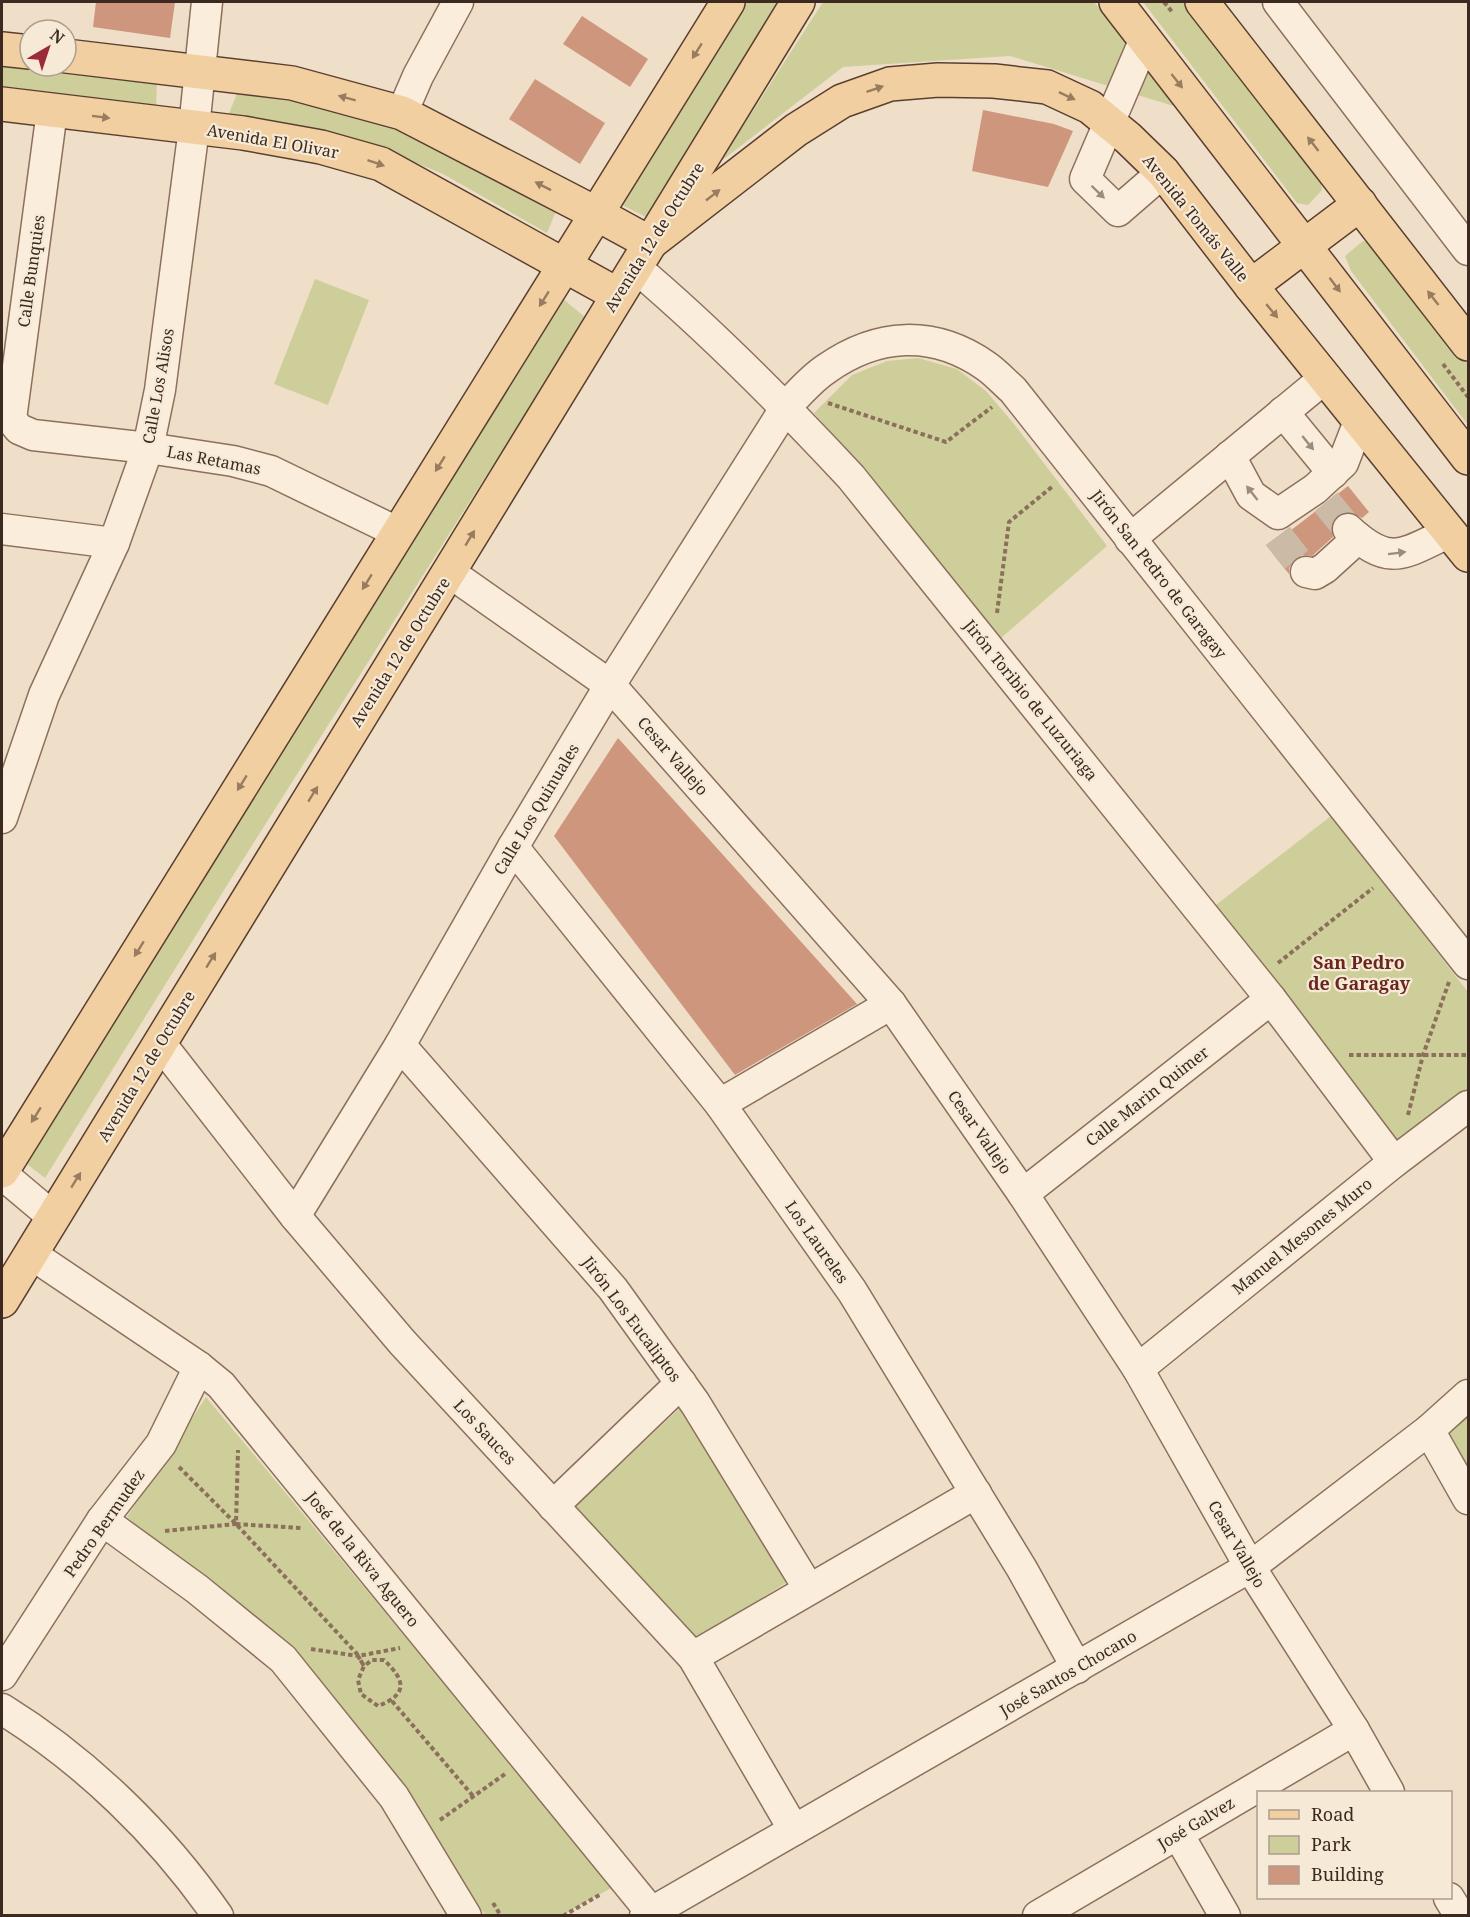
<svg xmlns="http://www.w3.org/2000/svg" width="1470" height="1917" font-family="'Noto Serif',serif">
<style>
.green{fill:#cece9b}
.building{fill:#ce967d}
.lines{fill:none;stroke-linecap:round;stroke-linejoin:round}
.minor-tunnel{stroke:#cbbba6;stroke-width:30;stroke-dasharray:30 15;stroke-linecap:butt}
.minor-casing{stroke:#8c705c;stroke-width:33}
.major-casing{stroke:#5a3f30;stroke-width:36}
.path{stroke:#8c705c;stroke-width:4;stroke-dasharray:4.5 3;stroke-linecap:butt}
.minor{stroke:#faeddb;stroke-width:30}
.major{stroke:#f2cfa0;stroke-width:33}
.oneway{fill:#977c60}
.oneway2{fill:#9b8c7e}
.labels{text-anchor:middle;dominant-baseline:central;stroke-width:4.5;stroke-linejoin:round;paint-order:stroke}
.street-label{font-size:16px;fill:#3c2a20;stroke:#f6ead7}
.neighbourhood-label{font-size:18px;font-weight:bold;fill:#69261f;stroke:#f6ead7}
</style>
<rect width="100%" height="100%" fill="#efdfc8"/>
<g class="green">
<polygon points="747,2 782,2 648,218 620,204"/>
<polygon points="823,2 1094,2 1180,108 1010,56 843,67 720,162"/>
<polygon points="1143,2 1190,2 1320,172 1322,190 1308,205 1297,203"/>
<polygon points="2,63 157,80 156,109 2,92"/>
<polygon points="241,84 413,128 559,204 547,233 443,174 363,141 227,118"/>
<polygon points="1363,241 1372,243 1468,364 1468,425 1351,271 1345,256"/>
<polygon points="315,279 369,300 328,405 274,384"/>
<polygon points="562,298 586,318 244,858 45,1178 19,1158"/>
<polygon points="918,358 957,369 986,391 1014,424 1107,546 1001,638 814,413 852,375 887,361"/>
<polygon points="1331,816 1468,992 1468,1093 1398,1147 1212,908"/>
<polygon points="206,1397 613,1887 563,1915 485,1915 365,1735 304,1660 127,1517"/>
<polygon points="680,1408 789,1581 696,1639 574,1508"/>
<polygon points="1468,1415 1468,1468 1448,1433"/>
</g>
<g class="building">
<polygon points="96,2 175,2 170,38 93,27"/>
<polygon points="582,16 648,59 630,87 563,44"/>
<polygon points="535,79 605,123 580,164 509,119"/>
<polygon points="983,110 1054,124 1073,131 1048,187 972,171"/>
<polygon points="1348,486 1369,512 1362,518 1350,512 1343,513 1335,518 1331,527 1333,537 1312,556 1301,555 1294,560 1289,568 1289,574 1266,545 1288,529 1290,531"/>
<polygon points="618,738 857,1004 735,1075 554,836"/>
</g>
<g class="lines">
<g class="minor-tunnel">
<polyline points="1326,502 1348,529"/>
<polyline points="1278,536 1306,572"/>
</g>
<g class="minor-casing">
<g id="minor">
<polyline points="1278,2 1468,250"/>
<polyline points="1145,39 1085,179 1118,211 1163,172"/>
<polyline points="52,111 11,419 19,429 33,435 148,448 233,461 271,471 397,532"/>
<polyline points="402,113 418,76 458,2"/>
<path d="M635 267C712 332 783 404 851 477L1271 999 1394 1162"/>
<polyline points="1283,412 1333,473"/>
<polyline points="1230,456 1251,495 1278,514 1315,489 1343,463 1360,419"/>
<polyline points="2,529 114,543"/>
<path d="M1348 529C1391 569 1404 553 1450 532"/>
<polyline points="1130,539 1326,377"/>
<polyline points="449,572 610,685 891,1004 1023,1194 1138,1369 1250,1567 1354,1730 1389,1792"/>
<polyline points="1306,572 1315,574 1325,568 1358,538"/>
<polyline points="2,818 44,695 114,543 148,448 160,390 194,128 207,2"/>
<polyline points="513,847 720,1104 852,1291 1022,1569 1077,1668"/>
<polyline points="160,1043 295,1216 402,1342 693,1657 794,1830"/>
<polyline points="400,1045 613,1289 695,1403 809,1589"/>
<polyline points="720,1104 891,1004"/>
<polyline points="2,1174 53,1217"/>
<polyline points="1023,1194 1271,999"/>
<path d="M295 1216 400 1045 513 847 610 685 786 407C798 394 811 379 826 369 877 333 933 329 986 366 996 373 1004 382 1013 390L1468 964"/>
<polyline points="31,1254 199,1367 221,1385 651,1912"/>
<polyline points="1138,1369 1394,1162 1468,1106"/>
<polyline points="1429,1430 1468,1499"/>
<polyline points="553,1506 681,1383"/>
<polyline points="102,1520 197,1589 283,1659 394,1797 466,1916"/>
<polyline points="693,1657 976,1493"/>
<polyline points="2,1675 102,1520 161,1444 199,1367"/>
<path d="M2 1709C86 1761 161 1834 218 1916"/>
<polyline points="1178,1834 1225,1916"/>
<polyline points="1449,1898 1460,1916"/>
<polyline points="645,1916 1250,1567 1429,1430 1468,1395"/>
<polyline points="1038,1916 1354,1730"/>
</g>
</g>
<g class="major-casing">
<g id="major">
<polyline points="1116,2 1468,458"/>
<polyline points="1202,2 1468,344"/>
<polyline points="2,49 30,52"/>
<polyline points="66,56 292,83 402,113 595,213 650,243 796,130 842,101 890,84 938,80 994,81 1047,87 1090,107 1128,138 1163,172 1251,286 1468,555"/>
<polyline points="2,104 243,133 321,147 381,164 618,295"/>
<polyline points="1251,286 1360,204"/>
<polyline points="2,1171 728,2"/>
<polyline points="2,1301 798,2"/>
</g>
</g>
<g class="path">
<polyline points="1164,2 1173,13"/>
<polyline points="1443,364 1468,397"/>
<polyline points="828,403 946,442 992,407"/>
<polyline points="997,613 1009,522 1053,486"/>
<polyline points="1278,963 1373,888"/>
<polyline points="1349,1055 1468,1055"/>
<polyline points="1408,1115 1423,1055 1449,982"/>
<polyline points="179,1467 236,1524 358,1655"/>
<polyline points="236,1524 301,1528"/>
<polyline points="165,1531 236,1524 238,1450"/>
<path d="M311 1649 358 1656 364 1666 358 1680 361 1694 378 1706C409 1694 405 1680 384 1660H372L364 1666 358 1656 400 1648"/>
<polyline points="392,1701 473,1796"/>
<polyline points="440,1820 505,1774"/>
<polyline points="493,1903 501,1916"/>
<polyline points="563,1916 601,1894"/>
</g>
<use href="#minor" class="minor"/>
<use href="#major" class="major"/>
</g>
<defs><path id="oneway-solid" d="M-6-.8H1V-3.2L6.5 0L1 3.2V.8H-6Z" transform="scale(1.5)"/></defs>
<g class="oneway">
<use href="#oneway-solid" transform="translate(697 51) rotate(122)"/>
<use href="#oneway-solid" transform="translate(1177 81) rotate(52)"/>
<use href="#oneway-solid" transform="translate(875 89) rotate(-19)"/>
<use href="#oneway-solid" transform="translate(1067 96) rotate(25)"/>
<use href="#oneway-solid" transform="translate(347 98) rotate(-165)"/>
<use href="#oneway-solid" transform="translate(101 117) rotate(7)"/>
<use href="#oneway-solid" transform="translate(1313 144) rotate(-128)"/>
<use href="#oneway-solid" transform="translate(376 163) rotate(19)"/>
<use href="#oneway-solid" transform="translate(543 186) rotate(-153)"/>
<use href="#oneway-solid" transform="translate(713 195) rotate(-38)"/>
<use href="#oneway-solid" transform="translate(1335 285) rotate(53)"/>
<use href="#oneway-solid" transform="translate(1433 298) rotate(-128)"/>
<use href="#oneway-solid" transform="translate(544 299) rotate(122)"/>
<use href="#oneway-solid" transform="translate(1272 311) rotate(50)"/>
<use href="#oneway-solid" transform="translate(440 464) rotate(122)"/>
<use href="#oneway-solid" transform="translate(470 538) rotate(-59)"/>
<use href="#oneway-solid" transform="translate(367 582) rotate(122)"/>
<use href="#oneway-solid" transform="translate(242 783) rotate(122)"/>
<use href="#oneway-solid" transform="translate(313 794) rotate(-58)"/>
<use href="#oneway-solid" transform="translate(139 949) rotate(122)"/>
<use href="#oneway-solid" transform="translate(211 960) rotate(-58)"/>
<use href="#oneway-solid" transform="translate(36 1115) rotate(122)"/>
<use href="#oneway-solid" transform="translate(76 1180) rotate(-58)"/>
</g>
<g class="oneway2">
<use href="#oneway-solid" transform="translate(1098 192) rotate(44)"/>
<use href="#oneway-solid" transform="translate(1308 443) rotate(51)"/>
<use href="#oneway-solid" transform="translate(1252 493) rotate(-128)"/>
<use href="#oneway-solid" transform="translate(1397 553) rotate(-7)"/>
</g>
<g class="labels">
<g class="street-label">
<text transform="translate(273 141) rotate(10)">Avenida El Olivar</text>
<text transform="translate(1196 218) rotate(51)">Avenida Tomás Valle</text>
<text transform="translate(654 237) rotate(-58)">Avenida 12 de Octubre</text>
<text transform="translate(31 271) rotate(-82)">Calle Bunquies</text>
<text transform="translate(158 386) rotate(-80)">Calle Los Alisos</text>
<text transform="translate(214 460) rotate(11)">Las Retamas</text>
<text transform="translate(1159 574) rotate(52)">Jirón San Pedro de Garagay</text>
<text transform="translate(400 652) rotate(-58)">Avenida 12 de Octubre</text>
<text transform="translate(1031 700) rotate(51)">Jirón Toribio de Luzuriaga</text>
<text transform="translate(673 756) rotate(49)">Cesar Vallejo</text>
<text transform="translate(536 809) rotate(-59)">Calle Los Quinuales</text>
<text transform="translate(146 1066) rotate(-59)">Avenida 12 de Octubre</text>
<text transform="translate(1147 1096) rotate(-38)">Calle Marin Quimer</text>
<text transform="translate(980 1132) rotate(55)">Cesar Vallejo</text>
<text transform="translate(1302 1236) rotate(-39)">Manuel Mesones Muro</text>
<text transform="translate(817 1242) rotate(55)">Los Laureles</text>
<text transform="translate(632 1319) rotate(53)">Jirón Los Eucaliptos</text>
<text transform="translate(485 1432) rotate(47)">Los Sauces</text>
<text transform="translate(104 1523) rotate(-55)">Pedro Bermudez</text>
<text transform="translate(1237 1544) rotate(60)">Cesar Vallejo</text>
<text transform="translate(363 1559) rotate(51)">José de la Riva Aguero</text>
<text transform="translate(1068 1673) rotate(-30)">José Santos Chocano</text>
<text transform="translate(1196 1823) rotate(-31)">José Galvez</text>
</g>
<g class="neighbourhood-label">
<text x="1359" y="962">San Pedro<tspan x="1359" dy="21">de Garagay</tspan></text>
</g>
</g>
<rect width="1470" height="1917" fill="none" stroke="#3c2a20" stroke-width="6"/>
<rect x="1257" y="1791" width="195" height="108" fill="#f6ead7" stroke="#ac9d8e" stroke-width="1.5"/>
<rect x="1269" y="1810" width="30" height="9" fill="#f2cfa0" stroke="#ac9d8e" stroke-width="1.5"/>
<text x="1311" y="1821" font-size="18" fill="#3c2a20">Road</text>
<rect x="1269" y="1836" width="30" height="18" fill="#cece9b" stroke="#ac9d8e" stroke-width="1.5"/>
<text x="1311" y="1851" font-size="18" fill="#3c2a20">Park</text>
<rect x="1269" y="1866" width="30" height="18" fill="#ce967d" stroke="#ac9d8e" stroke-width="1.5"/>
<text x="1311" y="1881" font-size="18" fill="#3c2a20">Building</text>
<g transform="translate(48 48) rotate(39)"><circle r="28" fill="#f6ead7" stroke="#ac9d8e" stroke-width="1.5"/>
<path d="M0-4.5L10 22L0 15L-10 22Z" fill="#9c2b38"/>
<text y="-9" font-size="16" font-weight="bold" text-anchor="middle" fill="#3c2a20">N</text>
</g>
</svg>
